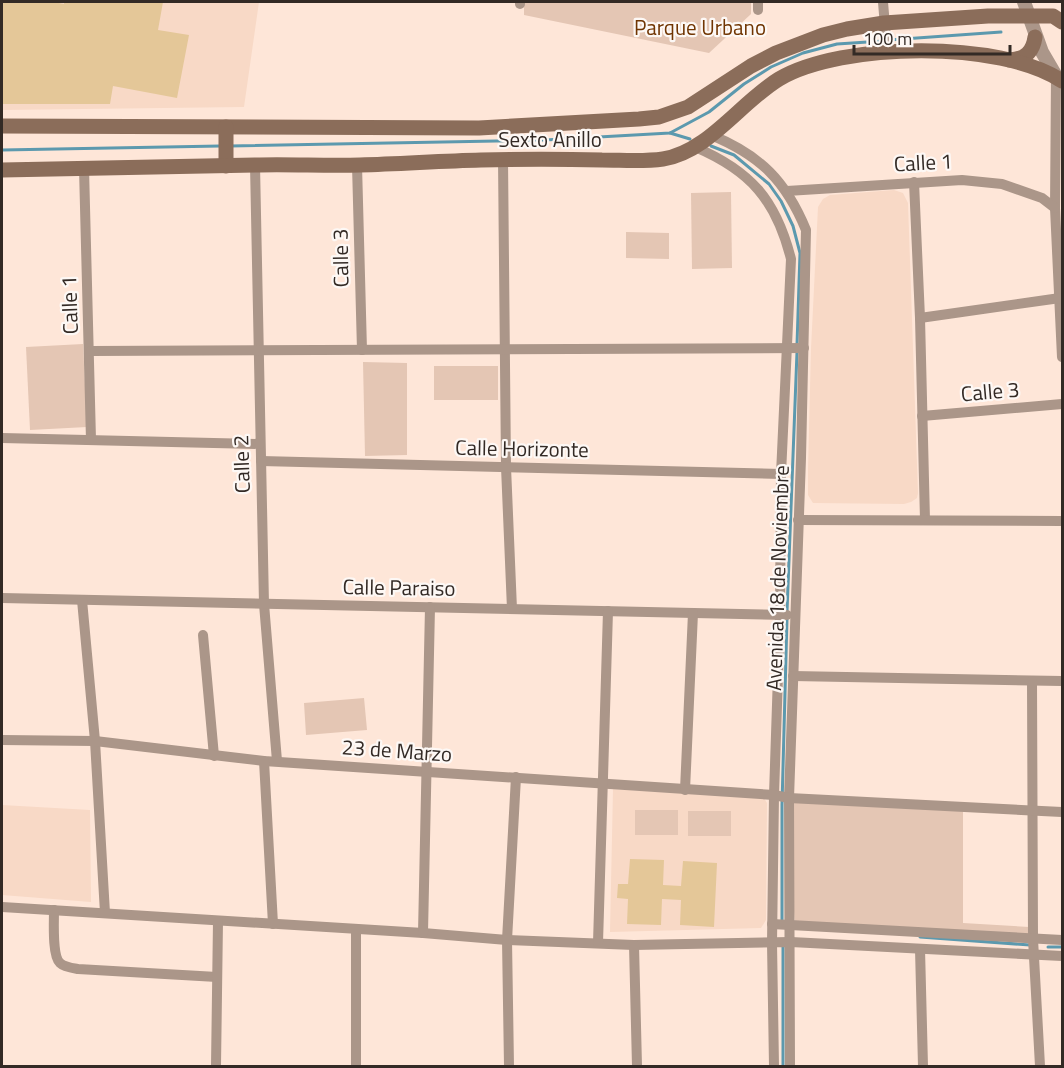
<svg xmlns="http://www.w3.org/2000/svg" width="1064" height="1068" font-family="'Titillium Web',sans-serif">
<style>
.built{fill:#f8d9c6}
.green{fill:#e4c6b4}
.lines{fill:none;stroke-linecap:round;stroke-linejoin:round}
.stream{stroke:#5c99ae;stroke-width:3}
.building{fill:#e4c798}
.minor{stroke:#ab9689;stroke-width:10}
.tertiary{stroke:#ab9689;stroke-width:14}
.secondary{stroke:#8b6d5a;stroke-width:15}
.labels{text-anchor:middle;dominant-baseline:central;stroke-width:4.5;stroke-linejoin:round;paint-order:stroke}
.park-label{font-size:21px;fill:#703502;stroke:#fdf8f5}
.street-label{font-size:21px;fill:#332a25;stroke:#fdf8f5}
</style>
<rect width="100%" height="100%" fill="#fee6d8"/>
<g class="built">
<polygon points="2,2 259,2 244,107 2,110"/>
<polygon points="894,190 903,193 908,203 918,493 917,498 911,502 904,504 813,503 808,495 808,469 811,349 818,207 823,199 830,195"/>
<polygon points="613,789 764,798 767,803 766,920 761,928 610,932"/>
<polygon points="2,805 90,810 91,902 2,895"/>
</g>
<g class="green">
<polygon points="524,2 751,2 751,14 709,53 524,15"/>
<polygon points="731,192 732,268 692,269 691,193"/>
<polygon points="626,232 669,233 669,259 626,258"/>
<polygon points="83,344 87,427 30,430 26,347"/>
<polygon points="363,362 407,363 407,455 365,456"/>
<rect x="434" y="366" width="64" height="34"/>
<polygon points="364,698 367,730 306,735 304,703"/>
<polygon points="786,802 963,808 963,923 1029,927 1029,938 795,925"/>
<rect x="635" y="810" width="43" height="25"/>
<rect x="688" y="811" width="43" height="25"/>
</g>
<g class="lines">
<g class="stream">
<polyline points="889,40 1001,32"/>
<polyline points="670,133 690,139"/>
<polyline points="230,146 545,140 670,133 709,112 744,84 771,67 803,53 837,44 883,41"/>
<polyline points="711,146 734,155 769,184 781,201 793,226 800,253 797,345"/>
<polyline points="2,150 220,146"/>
<polyline points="787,612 797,352"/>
<polyline points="782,921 782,805 787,618"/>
<polyline points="920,937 1030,945"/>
<polyline points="783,945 783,1066"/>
<polyline points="1048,947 1062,947"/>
</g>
</g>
<g class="building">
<polygon points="2,2 54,2 64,4 64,2 163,2 158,30 189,35 177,98 113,86 110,104 2,104"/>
<polygon points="630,859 664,860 663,885 681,886 683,861 717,863 714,927 680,925 681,900 662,899 661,925 627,924 628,899 617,898 618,884 628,884"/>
</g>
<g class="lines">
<g class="minor">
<polyline points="520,2 520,4"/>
<polyline points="883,2 887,51"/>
<polyline points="758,10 758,2"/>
<polyline points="1056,76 1055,208 1062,357"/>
<path d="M711 135C760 155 786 181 806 230L801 458 789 798 790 1066"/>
<path d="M695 147C751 171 776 200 791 259L781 474 780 615 774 795 772 943 774 1066"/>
<polyline points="503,159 506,467 512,609"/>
<polyline points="255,165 264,604 277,761"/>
<polyline points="357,165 362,350"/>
<polyline points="84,168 91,440"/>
<polyline points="914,182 920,318 925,520"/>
<polyline points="787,191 962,180 1002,184 1042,198 1055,208"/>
<polyline points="920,318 1060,298"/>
<polyline points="91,351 804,348"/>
<polyline points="922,416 1062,404"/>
<polyline points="2,438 260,444"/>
<polyline points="261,461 781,474"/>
<polyline points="798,520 1062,521"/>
<polyline points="2,598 787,615"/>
<polyline points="82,600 95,741 105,913"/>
<polyline points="203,635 214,756"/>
<polyline points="793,676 1062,681"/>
<polyline points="1032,681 1033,939 1040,1066"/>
<polyline points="2,740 95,741 264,761 774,795 789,798 1062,812"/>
<polyline points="264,761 273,924"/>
<polyline points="685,790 693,613"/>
<polyline points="2,907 423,933 507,940 634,945 791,942 1062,956"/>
<path d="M54 910C54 921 52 956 60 963 64 967 72 968 78 969L217 977"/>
<polyline points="772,924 1062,940"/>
<polyline points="423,933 430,607"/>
<polyline points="598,943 608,611"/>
<polyline points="634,945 637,1066"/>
<polyline points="920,949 923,1066"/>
<polyline points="216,1066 218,921"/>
<polyline points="356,1066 356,929"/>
<polyline points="509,1066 507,940 516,777"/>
</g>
<polyline class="tertiary" points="1024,2 1042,52 1056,76"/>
<g class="secondary">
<path d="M1010 60C1025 59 1033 52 1035 37"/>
<polyline points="2,126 479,128 639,119 659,117 688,107 751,66 776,53 823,35 847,29 884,23 988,16 1053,16 1062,22"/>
<polyline points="226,127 226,166"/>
<path d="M2 170C86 168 170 166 255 165 290 164 325 166 360 165 400 164 440 161 481 160 521 159 562 159 602 160 622 160 643 162 663 159 708 152 741 102 779 79 842 42 1001 40 1062 81"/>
</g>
</g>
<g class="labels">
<g class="park-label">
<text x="700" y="27">Parque Urbano</text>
</g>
<g class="street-label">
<text x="550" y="139">Sexto Anillo</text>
<text transform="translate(923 162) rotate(-3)">Calle 1</text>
<text transform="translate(340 258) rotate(-91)">Calle 3</text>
<text transform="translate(69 305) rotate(-92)">Calle 1</text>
<text transform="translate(990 391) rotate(-5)">Calle 3</text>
<text transform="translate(522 448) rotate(1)">Calle Horizonte</text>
<text transform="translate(241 464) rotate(-92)">Calle 2</text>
<text transform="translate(777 578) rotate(-88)">Avenida 18 de Noviembre</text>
<text transform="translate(399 587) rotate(1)">Calle Paraiso</text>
<text transform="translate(397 750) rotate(4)">23 de Marzo</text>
</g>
</g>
<rect width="1064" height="1068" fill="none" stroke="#332a25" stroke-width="6"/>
<path d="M854 45v9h156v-9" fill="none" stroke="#332a25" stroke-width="3"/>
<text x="863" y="45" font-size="18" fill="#332a25" stroke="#fdf8f5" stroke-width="4.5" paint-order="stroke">100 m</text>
</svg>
